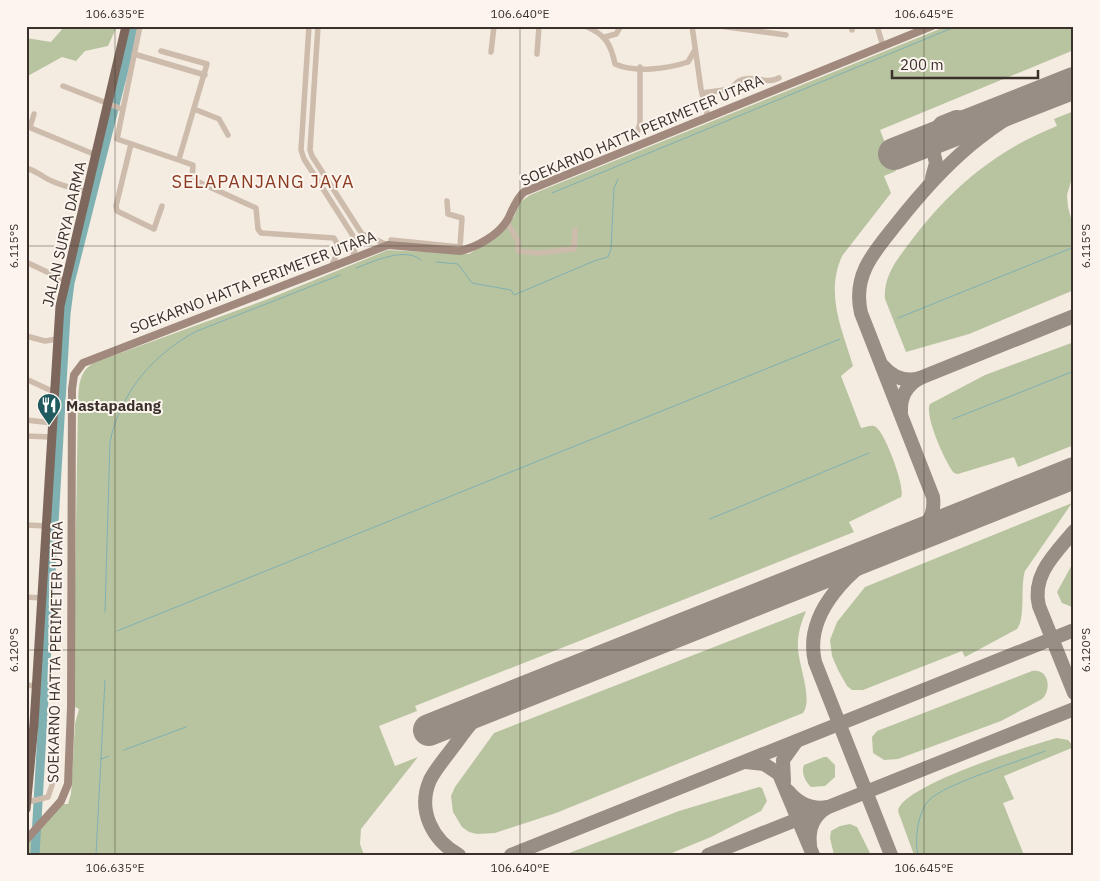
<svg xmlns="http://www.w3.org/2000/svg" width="1100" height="881" font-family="'IBM Plex Sans',sans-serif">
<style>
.grass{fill:#b8c4a0}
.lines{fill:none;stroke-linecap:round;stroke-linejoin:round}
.stream{stroke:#7fb0b2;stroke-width:1}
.river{stroke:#7fb0b2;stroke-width:9}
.taxiway{stroke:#988e86;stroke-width:14}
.runway{stroke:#988e86;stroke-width:32}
.minor{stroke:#cdbbac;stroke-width:5.5}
.secondary{stroke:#a18a7d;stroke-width:8}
.primary{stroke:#7d675c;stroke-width:9}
.ticks{fill:none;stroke:#3b302b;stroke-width:1;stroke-opacity:0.45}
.labels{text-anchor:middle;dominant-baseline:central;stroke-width:4;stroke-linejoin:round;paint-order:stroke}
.street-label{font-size:15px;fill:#3b302b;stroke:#fbf5ee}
.poi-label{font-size:15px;font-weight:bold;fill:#3b302b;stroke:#fbf5ee;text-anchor:start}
.quarter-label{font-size:18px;letter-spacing:1px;fill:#8c3b22;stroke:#fbf5ee}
.neatline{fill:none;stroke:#3b302b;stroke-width:2}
.ticks-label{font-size:12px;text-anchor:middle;fill:#3b302b}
</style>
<rect width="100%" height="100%" fill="#f4ebe1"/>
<g class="grass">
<polygon points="72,26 117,26 108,46 85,51 76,61 62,57 26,77 26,38 51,42 64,27"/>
<path d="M947 26H1074V50L880 130 896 171 884 176 891 193 842 256C825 294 842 329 853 366L841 376 861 428C866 427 872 424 876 427 885 433 906 488 901 497L849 522 854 532 415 706 417 711 379 726 395 766 418 757 361 829 360 844 364 855H26V844L63 804H68L71 794 75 724 79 709 73 706 78 404C79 387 78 373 93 363L268 299 388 250 469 254 496 237 514 217 519 203 530 195Z"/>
<path d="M1074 111V171L1067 195 1068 207 1074 230V290L969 334 906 352 885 299C883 276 898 258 911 241 950 189 996 150 1057 126L1054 119Z"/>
<path d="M1074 342V445L1018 467 1014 457 958 474 954 473C945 462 924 415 930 404L985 375Z"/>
<path d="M1072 503 1025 571C1020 586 1026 618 1017 629L965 657 962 651 863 690H852L847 686 838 670 832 656 830 640 837 622 865 587Z"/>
<polygon points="1074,561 1074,607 1072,607 1062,603 1057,592"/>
<path d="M806 611C801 623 797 635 798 649 799 666 813 700 803 713L556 813 495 833 477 834 469 832 462 827 453 812 451 796 455 787 494 733Z"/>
<path d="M1032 671C1049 668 1052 690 1042 699L1001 721 898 759 884 760 873 753 872 737 877 731Z"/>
<path d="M1057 738 1068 740 1074 747 1004 776 1014 799 1003 803 1024 855H914L898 811C900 786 1031 745 1057 738Z"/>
<path d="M824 757H827L835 765V777L825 786 811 787C805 782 801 772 804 765Z"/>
<polygon points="759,787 762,788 767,801 761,811 711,837 667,855 564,855 679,811"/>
<polygon points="850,824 857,827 871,855 834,855 830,838 831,831 840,826"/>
</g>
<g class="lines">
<g class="stream">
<polyline points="552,193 957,26"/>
<polyline points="436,262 458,264 472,283 511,290 514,295 594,261 608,257 611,249 614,188 618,179"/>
<path d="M356 268C373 262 405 246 421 260"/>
<polyline points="898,318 1074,247"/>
<polyline points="953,419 1074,371"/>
<polyline points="710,519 869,453"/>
<path d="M105 612 110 442C120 393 153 354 197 331L340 275"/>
<polyline points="117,631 840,339"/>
<polyline points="124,750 186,727"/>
<polyline points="101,759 109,756"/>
<polyline points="96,855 105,680"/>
<polyline points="856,855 862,855"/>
<path d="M918 855C914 841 918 811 929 800 945 784 1020 761 1045 751"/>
</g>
<polyline class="river" points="35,855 66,314 70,283 135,26"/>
<g class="taxiway">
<polyline points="932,178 936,163 931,141 934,131 941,123 956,117 980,119 1005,109"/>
<path d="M883 366C893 378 905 382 920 378 907 385 900 396 901 412"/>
<polyline points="920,378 1074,316"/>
<path d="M1074 531C1056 553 1031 575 1039 606L1074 693"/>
<path d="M903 541C921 531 936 521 933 497L861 313C852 274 875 251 898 222 947 160 987 125 1058 89"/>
<polyline points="746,762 764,764 779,774 813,855"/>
<polyline points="784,781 783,760 796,742"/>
<path d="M788 791C798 803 812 810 828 807 814 815 808 829 810 845"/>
<path d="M459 855C432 840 417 810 430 780 436 768 446 757 454 746 463 734 472 720 484 711 493 704 505 700 515 696"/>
<polyline points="511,855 1074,630"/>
<polyline points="708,855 1074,709"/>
<path d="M891 855 815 662C803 612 852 566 893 545"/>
</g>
<g class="runway">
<polyline points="894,154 1074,83"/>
<polyline points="429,730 1074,473"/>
</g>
<g class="minor">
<polyline points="140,26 117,139 193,165 192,179 256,208 258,229 261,233 334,238 340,249 333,262 334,266"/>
<polyline points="309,26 301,150 304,159 355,239 355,249 352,259"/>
<polyline points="318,26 310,150 312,156 362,234 388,245"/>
<path d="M585 26C605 34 611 44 615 64 635 73 667 69 688 62L695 50"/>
<polyline points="692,26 701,89 708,117"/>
<polyline points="720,26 786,35"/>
<polyline points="852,26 852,30"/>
<polyline points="877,26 883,46"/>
<polyline points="605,37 616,34 621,26"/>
<polyline points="161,51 207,64 179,159"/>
<polyline points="491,52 494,26"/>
<polyline points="134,54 205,75"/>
<polyline points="537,54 539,26"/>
<polyline points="63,86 122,109"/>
<path d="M702 93 731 89C735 86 735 83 739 81 752 74 766 85 779 78"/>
<polyline points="194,109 219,119 228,135"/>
<polyline points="26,126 96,155"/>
<polyline points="30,127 34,114"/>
<polyline points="637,133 640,123 640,67"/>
<polyline points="131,144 116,206 117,211 154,229 162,206"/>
<path d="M26 168C36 171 36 172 44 177 56 185 73 188 87 192"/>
<polyline points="506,221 518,241 518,251 538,253 574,249 575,230"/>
<polyline points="391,245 391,240 460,247 462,218 448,214 447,201"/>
<polyline points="26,262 64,280"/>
<polyline points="26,336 45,341 57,339"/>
<polyline points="26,379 54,392"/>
<polyline points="26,420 52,423"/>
<polyline points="26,436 51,437"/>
<polyline points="26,525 47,526"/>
<polyline points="26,597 42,598"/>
<polyline points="26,685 37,686"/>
<polyline points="28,802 48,797 54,779"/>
</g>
<path class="secondary" d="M26 840 61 801 68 784 71 708 72 389 74 375 83 363 388 245 460 251C477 247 499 235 508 219 513 209 516 199 524 192L932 26"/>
<polyline class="primary" points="26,809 34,724 60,306 126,26"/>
</g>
<path class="ticks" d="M115 26V855M520 26V855M924 26V855M26 246H1074M26 650H1074"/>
<defs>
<g id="restaurant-pin" transform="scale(1.25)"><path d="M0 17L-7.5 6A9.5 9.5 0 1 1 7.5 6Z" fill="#1f5a5e" stroke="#fbf5ee"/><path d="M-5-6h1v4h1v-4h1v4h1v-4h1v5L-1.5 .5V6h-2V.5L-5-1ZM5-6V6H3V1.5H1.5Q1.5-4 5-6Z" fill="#fff"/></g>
</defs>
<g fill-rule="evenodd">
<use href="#restaurant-pin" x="49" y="405"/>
</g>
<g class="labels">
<g class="street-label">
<text transform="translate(642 130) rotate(-23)">SOEKARNO HATTA PERIMETER UTARA</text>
<text transform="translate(64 234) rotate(-77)">JALAN SURYA DARMA</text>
<text transform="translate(253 282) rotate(-21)">SOEKARNO HATTA PERIMETER UTARA</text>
<text transform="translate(55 652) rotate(-89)">SOEKARNO HATTA PERIMETER UTARA</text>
</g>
<g class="poi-label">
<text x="66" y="405">Mastapadang</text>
</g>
<g class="quarter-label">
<text x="263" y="181">SELAPANJANG JAYA</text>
</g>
</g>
<rect width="1100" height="881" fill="none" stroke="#fbf5ee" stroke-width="55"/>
<path d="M892 70v8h146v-8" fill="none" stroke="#3b302b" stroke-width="2.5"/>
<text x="900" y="70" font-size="15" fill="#3b302b" stroke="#fbf5ee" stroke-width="4" paint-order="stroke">200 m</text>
<rect x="28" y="28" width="1044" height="826" class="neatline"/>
<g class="ticks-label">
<text x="115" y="18">106.635°E</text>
<text x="520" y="18">106.640°E</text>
<text x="924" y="18">106.645°E</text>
<text transform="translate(14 246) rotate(-90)" y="4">6.115°S</text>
<text transform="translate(1086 246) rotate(-90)" y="4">6.115°S</text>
<text transform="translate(14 650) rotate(-90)" y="4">6.120°S</text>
<text transform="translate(1086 650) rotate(-90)" y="4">6.120°S</text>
<text x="115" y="872">106.635°E</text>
<text x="520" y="872">106.640°E</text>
<text x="924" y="872">106.645°E</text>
</g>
</svg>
